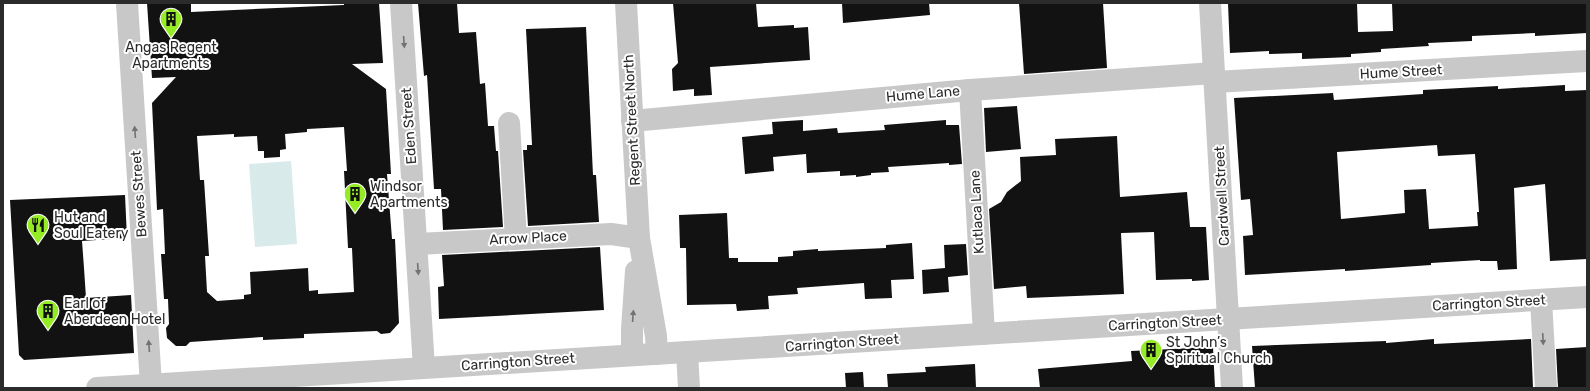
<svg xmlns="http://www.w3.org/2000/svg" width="1590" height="391" font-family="Rubik,sans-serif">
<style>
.green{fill:#d8eaea}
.building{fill:#121212;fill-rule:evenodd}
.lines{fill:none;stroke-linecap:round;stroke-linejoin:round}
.minor{stroke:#c8c8c8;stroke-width:22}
.oneway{fill:#727272}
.labels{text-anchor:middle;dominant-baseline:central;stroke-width:4;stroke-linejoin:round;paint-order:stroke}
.poi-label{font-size:14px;fill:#2b2b2b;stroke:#fff;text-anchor:start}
.street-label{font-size:14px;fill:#2b2b2b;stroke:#fff}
</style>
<rect width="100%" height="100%" fill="#fff"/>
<polygon class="green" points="291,161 297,244 255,247 249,164"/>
<g class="building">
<path d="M147 3H191V12L344 5V3H379L383 63 352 64 386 89 391 174H387L392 239H395L399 323 390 333 381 334 377 331 304 334V338L263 340V337L190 342 186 346H176L167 338 166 328 169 324 168 299H164L161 254H165L163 209 157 210 152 103 176 77 152 78ZM344 127 347 171H344L348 248H352L354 292 318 294V290L309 291 308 268 250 272 251 294 244 295V299L217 301 207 292 205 256H209L204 180H200L197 136 234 134V137L257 136 258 151H264V158L280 157V150L286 149 285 134 307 132V129Z"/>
<polygon points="418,3 457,3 459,33 476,32 480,84 485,83 488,126 494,126 496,151 498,151 503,227 443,230 441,189 434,189 427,75 424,76"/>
<polygon points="673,3 756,3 758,27 794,25 794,28 808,27 810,60 710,67 712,95 694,96 694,89 673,91 672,69 678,63"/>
<polygon points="842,3 929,3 930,15 843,23"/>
<polygon points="1019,3 1103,3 1107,68 1024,74"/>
<polygon points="1228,3 1357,3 1358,32 1393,31 1392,3 1587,3 1587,33 1535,36 1535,33 1472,36 1472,41 1428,43 1429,46 1381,49 1381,52 1351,54 1351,57 1327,58 1302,59 1302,53 1269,54 1269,51 1230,53"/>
<polygon points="586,27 593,175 596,175 599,222 528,226 523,150 527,150 527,145 532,145 526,29"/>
<path d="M1565 85V91L1587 90V259L1550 261 1545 184 1514 188 1517 269 1498 270 1497 261H1480V260L1431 263V265L1345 271V269L1245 275 1243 236 1253 235 1250 199 1241 200 1234 98 1333 93 1334 100 1423 94V90L1498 86V89ZM1437 145 1438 156 1475 154 1479 212H1477L1478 226 1429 229 1426 189 1404 190 1405 213 1341 219 1337 152Z"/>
<polygon points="1017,106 1021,149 986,152 984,108"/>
<polygon points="803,120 803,131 837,128 838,133 885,130 884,125 946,120 946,125 959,125 962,164 949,165 949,163 888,167 889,172 871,173 871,175 856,177 856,175 840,176 840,171 807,173 806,154 773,157 774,171 745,174 742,137 773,134 772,122"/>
<polygon points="1117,136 1120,197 1187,192 1190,227 1206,227 1209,280 1192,281 1192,279 1156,280 1154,232 1121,233 1124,294 1027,298 1026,286 994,289 989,209 1001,202 1007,192 1021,181 1020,157 1056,155 1055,139"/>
<polygon points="125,195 127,238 82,241 84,268 86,298 131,295 134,353 24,360 19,355 10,200"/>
<polygon points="727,213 729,258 738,258 738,262 778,262 778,257 793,256 793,251 818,249 818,251 886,248 886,245 912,243 914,279 891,280 892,298 865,299 864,283 797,288 798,294 768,296 769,309 737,311 736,304 687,305 686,248 680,248 679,215"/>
<polygon points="966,244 968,275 948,277 949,292 923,294 922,270 945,268 944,245"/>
<polygon points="600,247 604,310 439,319 438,287 444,286 442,255"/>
<polygon points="1434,339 1434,344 1531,339 1533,388 1255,388 1252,346 1386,341 1386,343"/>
<polygon points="1213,347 1215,388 1040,388 1038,369 1132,361 1131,351"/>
<polygon points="1587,347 1587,388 1558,388 1556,349"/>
<polygon points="975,364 976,388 888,388 887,374 926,372 925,367"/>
<polygon points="863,372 864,388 846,388 845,373"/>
</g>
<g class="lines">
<g class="minor">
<polyline points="127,3 151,385"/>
<polyline points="401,3 424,368"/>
<polyline points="626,3 639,238 656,336 657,354"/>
<polyline points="1210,3 1232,388"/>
<polyline points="1215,82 1587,61"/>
<polyline points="970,90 984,334"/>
<polyline points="632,121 970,90 1214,73"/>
<polyline points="509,123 516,239"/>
<polyline points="417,244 611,234 639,238"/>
<polyline points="1541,300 1546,388"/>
<polyline points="687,352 689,388"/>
<polyline points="632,355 632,329 636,271"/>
<polyline points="97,388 1587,297"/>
</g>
</g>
<defs><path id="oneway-solid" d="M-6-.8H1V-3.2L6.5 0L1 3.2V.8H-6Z"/></defs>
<g class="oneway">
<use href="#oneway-solid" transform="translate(404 42) rotate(86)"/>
<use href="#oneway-solid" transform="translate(135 132) rotate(-94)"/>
<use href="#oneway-solid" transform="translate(418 269) rotate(86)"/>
<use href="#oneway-solid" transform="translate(633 316) rotate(-86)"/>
<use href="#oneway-solid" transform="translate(1543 339) rotate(87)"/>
<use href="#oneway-solid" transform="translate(149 346) rotate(-94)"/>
</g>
<defs>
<g id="building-pin" transform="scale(1.15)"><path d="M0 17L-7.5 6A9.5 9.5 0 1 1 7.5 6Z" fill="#95ec24" stroke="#fff"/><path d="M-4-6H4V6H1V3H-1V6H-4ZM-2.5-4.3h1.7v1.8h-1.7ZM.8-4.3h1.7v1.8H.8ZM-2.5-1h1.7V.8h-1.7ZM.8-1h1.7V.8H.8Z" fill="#111"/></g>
<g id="restaurant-pin" transform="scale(1.15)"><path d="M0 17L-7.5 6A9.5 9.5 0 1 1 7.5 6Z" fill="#95ec24" stroke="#fff"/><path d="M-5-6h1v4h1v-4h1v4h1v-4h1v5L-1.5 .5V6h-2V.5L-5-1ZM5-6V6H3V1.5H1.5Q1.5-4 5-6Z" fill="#111"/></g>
</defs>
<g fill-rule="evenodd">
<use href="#building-pin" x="171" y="19"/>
<use href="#building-pin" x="355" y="194"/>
<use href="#restaurant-pin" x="38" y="225"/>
<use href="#building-pin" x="48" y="311"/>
<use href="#building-pin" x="1151" y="350"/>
</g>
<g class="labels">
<g class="poi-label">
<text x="171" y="47" text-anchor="middle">Angas Regent<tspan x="171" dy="16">Apartments</tspan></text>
<text x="370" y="186">Windsor<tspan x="370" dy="16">Apartments</tspan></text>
<text x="54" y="217">Hut and<tspan x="54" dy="16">Soul Eatery</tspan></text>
<text x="64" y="303">Earl of<tspan x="64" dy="16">Aberdeen Hotel</tspan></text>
<text x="1166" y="342">St John’s<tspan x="1166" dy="16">Spiritual Church</tspan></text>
</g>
<g class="street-label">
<text transform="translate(1401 72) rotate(-3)">Hume Street</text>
<text transform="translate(923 94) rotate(-5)">Hume Lane</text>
<text transform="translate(632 120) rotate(-93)">Regent Street North</text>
<text transform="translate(409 126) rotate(-94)">Eden Street</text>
<text transform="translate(139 194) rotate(-94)">Bewes Street</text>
<text transform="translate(1222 196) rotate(-93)">Cardwell Street</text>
<text transform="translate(977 212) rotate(-93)">Kutlaca Lane</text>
<text transform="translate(528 238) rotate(-3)">Arrow Place</text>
<text transform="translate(1489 303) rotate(-3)">Carrington Street</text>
<text transform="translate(1165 323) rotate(-3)">Carrington Street</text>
<text transform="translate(842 343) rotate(-4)">Carrington Street</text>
<text transform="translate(518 362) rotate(-4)">Carrington Street</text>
</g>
</g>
<rect width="1590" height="391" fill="none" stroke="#2b2b2b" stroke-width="8"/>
</svg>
